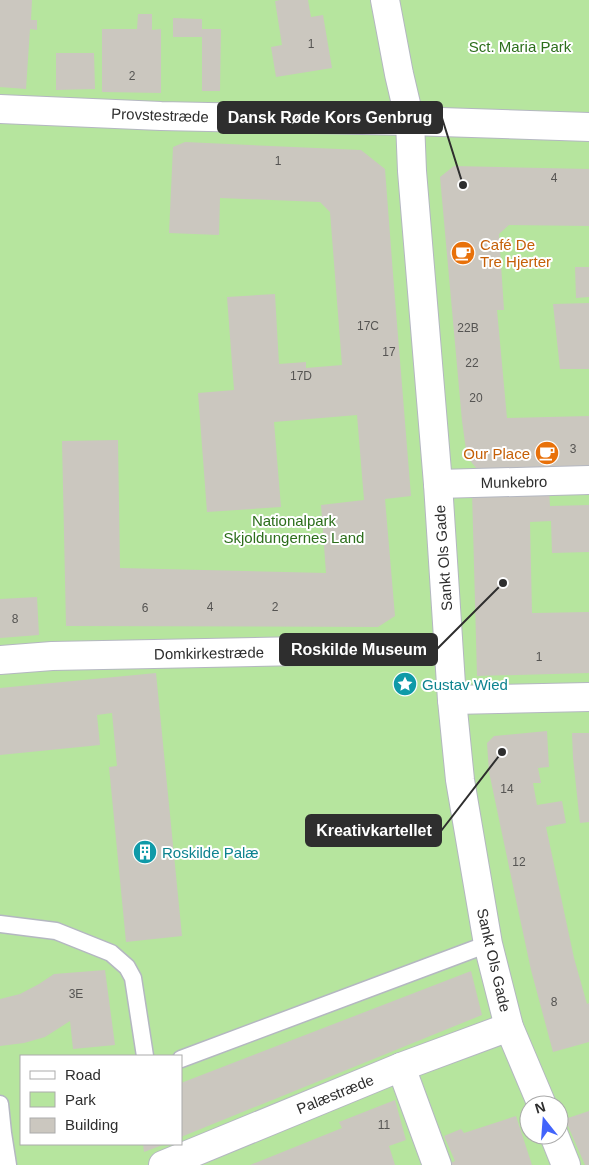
<svg xmlns="http://www.w3.org/2000/svg" width="589" height="1165" font-family="Arial,sans-serif">
<style>
.green{fill:#b6e59e;fill-rule:evenodd}
.building{fill:#cbc7bf}
.lines{fill:none;stroke-linecap:round;stroke-linejoin:round}
.lane-casing{stroke:#b4b7c1;stroke-width:19}
.street-casing{stroke:#b4b7c1;stroke-width:30}
.lane{stroke:#fff;stroke-width:16}
.street{stroke:#fff;stroke-width:28}
.labels{text-anchor:middle;dominant-baseline:central;stroke-width:4;stroke-linejoin:round;paint-order:stroke}
.number-label{font-size:12px;fill:#555452}
.park-label{font-size:15px;fill:#2c6e1b;stroke:#fff}
.street-label{font-size:15px;fill:#2e2e2e;stroke:#fff}
.food-label{font-size:15px;fill:#c56008;stroke:#fff;text-anchor:start}
.culture-label{font-size:15px;fill:#0d838f;stroke:#fff;text-anchor:start}
.leader{fill:none;stroke:#2e2e2e;stroke-width:2}
.callout-dot{fill:#2e2e2e;stroke:#fff;stroke-width:2}
.callout{fill:#2e2e2e;stroke:#2e2e2e;stroke-width:2}
.callout-label{font-size:16px;text-anchor:middle;font-weight:bold;fill:#fff}
</style>
<rect width="100%" height="100%" fill="#efe9e1"/>
<path class="green" d="M0 0H589V1165H0ZM21 1056H181V1144H21ZM529 1105H559V1135H529Z"/>
<g class="building">
<polygon points="0,0 32,0 31,20 37,20 37,30 30,29 26,89 0,87"/>
<polygon points="280,0 308,0 311,17 323,15 332,68 276,77 271,47 282,45 275,1"/>
<polygon points="138,14 152,14 152,30 161,29 161,93 102,92 102,29 137,29"/>
<polygon points="173,18 202,19 202,29 221,29 220,91 202,91 202,37 173,37"/>
<polygon points="56,53 94,53 95,89 56,90"/>
<polygon points="185,142 361,150 385,169 393,274 411,496 385,499 395,616 378,627 66,626 62,441 118,440 120,568 326,573 321,505 364,500 357,415 274,422 281,507 207,512 198,393 234,390 227,297 275,294 279,364 306,362 306,368 342,365 330,212 320,202 220,198 219,235 169,233 173,147"/>
<polygon points="454,166 589,169 589,226 509,225 499,234 504,310 497,310 507,418 589,416 589,466 477,469 467,457 462,421 440,177"/>
<polygon points="575,267 589,267 589,297 576,298"/>
<polygon points="589,303 589,369 560,369 553,304"/>
<polygon points="549,490 550,506 589,505 589,552 552,553 551,521 530,522 532,613 589,612 589,673 477,676 472,492"/>
<polygon points="37,597 39,635 0,638 0,599"/>
<polygon points="156,673 182,936 126,942 109,767 117,766 112,713 97,715 100,745 0,755 0,688"/>
<polygon points="547,731 549,767 538,768 541,783 533,783 537,805 562,801 566,823 546,827 574,958 587,1004 589,1003 589,1042 553,1052 531,970 516,900 489,772 487,743 494,736"/>
<polygon points="572,733 589,733 589,822 580,823 573,758"/>
<polygon points="105,970 115,1045 73,1049 70,1021 45,1037 24,1043 0,1046 0,999 20,994 39,984 54,974"/>
<polygon points="471,971 482,1015 181,1137 181,1083"/>
<polygon points="395,1100 406,1140 389,1146 395,1165 250,1165 342,1128 339,1122"/>
<polygon points="589,1111 589,1165 585,1165 565,1119"/>
<polygon points="516,1116 532,1165 446,1165 455,1161 444,1136 461,1129 464,1133"/>
<polygon points="143,1144 165,1144 144,1152"/>
</g>
<g class="lines">
<g class="lane-casing">
<g id="lane">
<polyline points="0,924 56,931 111,953 127,967 133,978 145,1056"/>
<polyline points="181,1059 488,944"/>
<polyline points="0,1104 3,1133 8,1165"/>
</g>
</g>
<g class="street-casing">
<g id="street">
<polyline points="385,0 399,74 410,121 412,171 438,484 452,700 460,780 488,944 509,1027 542,1105"/>
<polyline points="0,109 161,116 410,121 589,127"/>
<polyline points="438,484 589,480"/>
<polyline points="0,660 52,656 448,648"/>
<polyline points="452,700 589,697"/>
<polyline points="401,1067 437,1165"/>
<polyline points="554,1135 566,1165"/>
<polyline points="163,1165 401,1067 509,1027"/>
</g>
</g>
<use href="#lane" class="lane"/>
<use href="#street" class="street"/>
</g>
<defs>
<g id="cafe-disc" transform="scale(1.25)"><circle r="9.5" fill="#e8710a" stroke="#fff"/><path d="M-5.5-4.5H6V0H3Q3 3.5 0 3.5H-2.5Q-5.5 3.5-5.5 0ZM3-3.2v2h1.7v-2ZM-6 4.5H4V6H-6Z" fill="#fff"/></g>
<g id="sight-disc" transform="scale(1.25)"><circle r="9.5" fill="#0f9aa8" stroke="#fff"/><path d="M0-6L1.8-2.2L6-1.7L2.9 1.2L3.7 5.4L0 3.3L-3.7 5.4L-2.9 1.2L-6-1.7L-1.8-2.2Z" fill="#fff"/></g>
<g id="building-disc" transform="scale(1.25)"><circle r="9.5" fill="#0f9aa8" stroke="#fff"/><path d="M-4-6H4V6H1V3H-1V6H-4ZM-2.5-4.3h1.7v1.8h-1.7ZM.8-4.3h1.7v1.8H.8ZM-2.5-1h1.7V.8h-1.7ZM.8-1h1.7V.8H.8Z" fill="#fff"/></g>
</defs>
<g fill-rule="evenodd">
<use href="#cafe-disc" x="463" y="253"/>
<use href="#cafe-disc" x="547" y="453"/>
<use href="#sight-disc" x="405" y="684"/>
<use href="#building-disc" x="145" y="852"/>
</g>
<g class="labels">
<g class="number-label">
<text x="311" y="44">1</text>
<text x="132" y="76">2</text>
<text x="278" y="161">1</text>
<text x="554" y="178">4</text>
<text x="368" y="326">17C</text>
<text x="468" y="328">22B</text>
<text x="389" y="352">17</text>
<text x="472" y="363">22</text>
<text x="301" y="376">17D</text>
<text x="476" y="398">20</text>
<text x="573" y="449">3</text>
<text x="210" y="607">4</text>
<text x="275" y="607">2</text>
<text x="145" y="608">6</text>
<text x="15" y="619">8</text>
<text x="539" y="657">1</text>
<text x="507" y="789">14</text>
<text x="519" y="862">12</text>
<text x="76" y="994">3E</text>
<text x="554" y="1002">8</text>
<text x="384" y="1125">11</text>
</g>
<g class="park-label">
<text x="520" y="46">Sct. Maria Park</text>
<text x="294" y="520">Nationalpark<tspan x="294" dy="17">Skjoldungernes Land</tspan></text>
</g>
<g class="street-label">
<text transform="translate(160 115) rotate(2)">Provstestræde</text>
<text transform="translate(514 482) rotate(-1)">Munkebro</text>
<text transform="translate(443 558) rotate(-94)">Sankt Ols Gade</text>
<text transform="translate(209 653) rotate(-1)">Domkirkestræde</text>
<text transform="translate(494 960) rotate(77)">Sankt Ols Gade</text>
<text transform="translate(335 1094) rotate(-22)">Palæstræde</text>
</g>
<g class="food-label">
<text x="480" y="244">Café De<tspan x="480" dy="17">Tre Hjerter</tspan></text>
<text x="530" y="453" text-anchor="end">Our Place</text>
</g>
<g class="culture-label">
<text x="422" y="684">Gustav Wied</text>
<text x="162" y="852">Roskilde Palæ</text>
</g>
</g>
<path class="leader" d="M463 185L442 118M503 583L437 649M502 752L441 831"/>
<g class="callout-dot">
<circle cx="463" cy="185" r="5"/>
<circle cx="503" cy="583" r="5"/>
<circle cx="502" cy="752" r="5"/>
</g>
<g class="callout">
<rect x="218" y="102" width="224" height="31" rx="5"/>
<rect x="280" y="634" width="157" height="31" rx="5"/>
<rect x="306" y="815" width="135" height="31" rx="5"/>
</g>
<g class="callout-label">
<text x="330" y="123">Dansk Røde Kors Genbrug</text>
<text x="359" y="655">Roskilde Museum</text>
<text x="374" y="836">Kreativkartellet</text>
</g>
<rect x="20" y="1055" width="162" height="90" fill="#ffffff" stroke="#ababab"/>
<rect x="30" y="1071" width="25" height="8" fill="#ffffff" stroke="#ababab"/>
<text x="65" y="1080" font-size="15" fill="#2e2e2e">Road</text>
<rect x="30" y="1092" width="25" height="15" fill="#b6e59e" stroke="#ababab"/>
<text x="65" y="1105" font-size="15" fill="#2e2e2e">Park</text>
<rect x="30" y="1118" width="25" height="15" fill="#cbc7bf" stroke="#ababab"/>
<text x="65" y="1130" font-size="15" fill="#2e2e2e">Building</text>
<g transform="translate(544 1120) rotate(343)"><circle r="24" fill="#ffffff" stroke="#ababab"/>
<path d="M0-4L9 19L0 12L-9 19Z" fill="#4264fb"/>
<text y="-8" font-size="14" font-weight="bold" text-anchor="middle" fill="#2e2e2e">N</text>
</g>
</svg>
